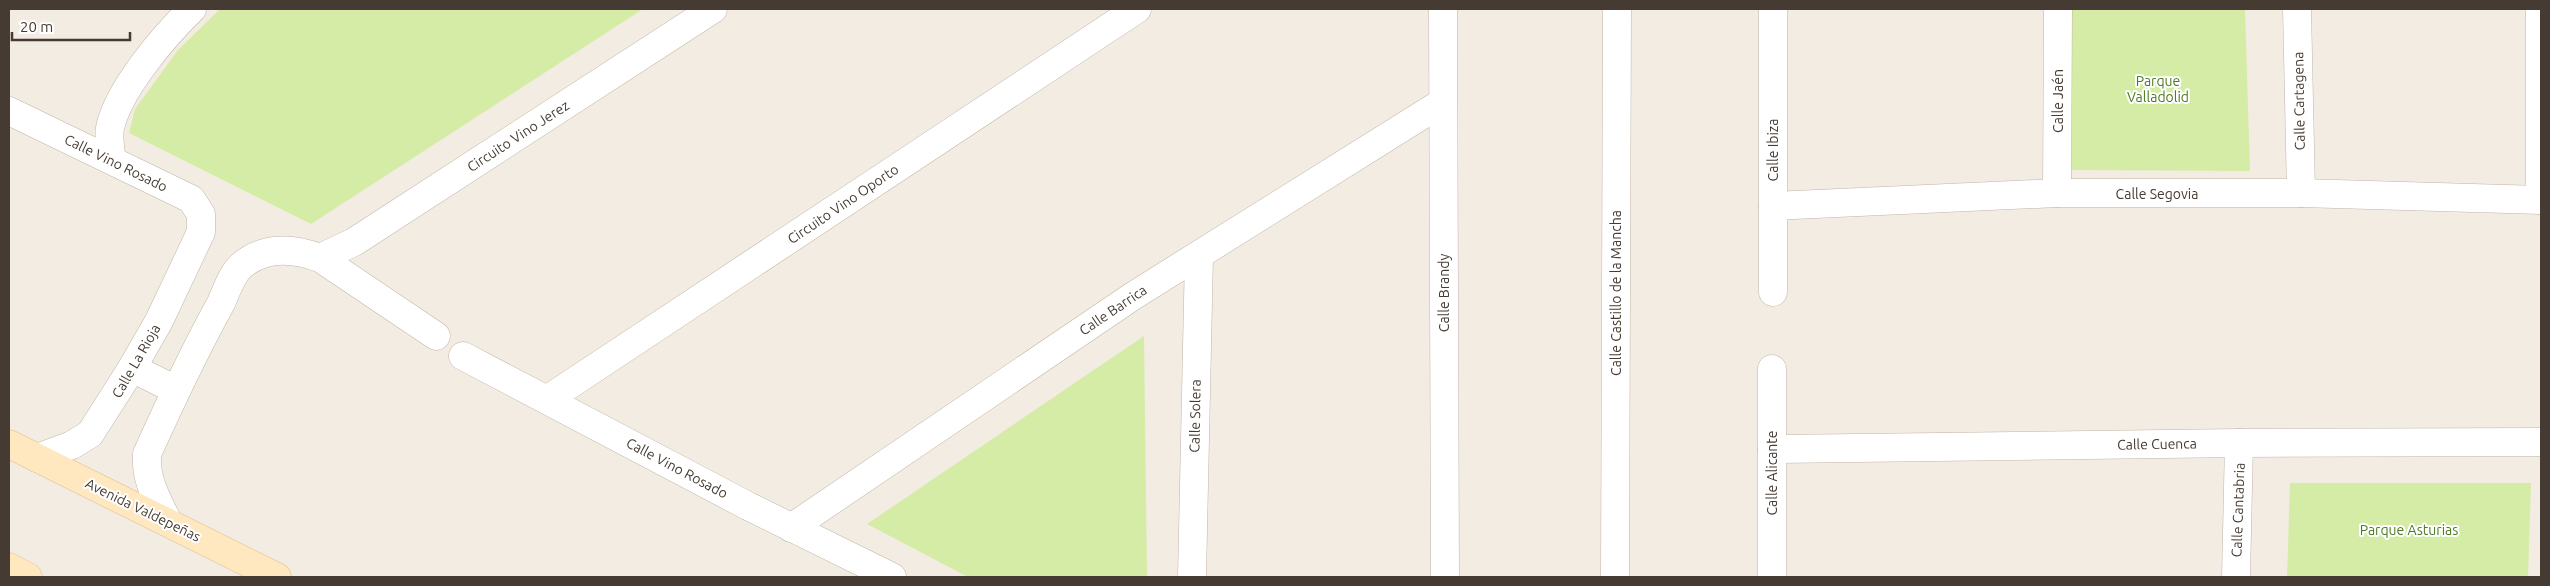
<svg xmlns="http://www.w3.org/2000/svg" width="2550" height="586" font-family="Ubuntu,sans-serif">
<style>
.green{fill:#d5eca6}
.lines{fill:none;stroke-linecap:round;stroke-linejoin:round}
.street-casing{stroke:#c2b5a7;stroke-width:29}
.secondary-casing{stroke:#dabe8e;stroke-width:29}
.street{stroke:#fff;stroke-width:28}
.secondary{stroke:#ffe8c0;stroke-width:28}
.labels{text-anchor:middle;dominant-baseline:central;stroke-width:4;stroke-linejoin:round;paint-order:stroke}
.park-label{font-size:14px;fill:#4e7b21;stroke:#fff}
.street-label{font-size:14px;fill:#453b32;stroke:#fff}
</style>
<rect width="100%" height="100%" fill="#f3ece2"/>
<g class="green">
<polygon points="220,9 643,9 311,224 129,133 135,109 178,50"/>
<polygon points="2070,9 2245,9 2250,171 2070,170"/>
<polygon points="1144,336 1147,577 968,577 867,524"/>
<polygon points="2290,483 2531,483 2528,577 2287,577"/>
</g>
<g class="lines">
<g class="street-casing">
<g id="street">
<polyline points="1443,9 1445,577"/>
<polyline points="1773,9 1773,292"/>
<polyline points="2297,9 2301,193"/>
<polyline points="9,111 191,199 201,214 201,232 159,321 132,368 90,434 72,445 37,458"/>
<path d="M111 159C111 149 108 137 110 128 118 90 164 36 192 9"/>
<polyline points="2057,193 2058,9"/>
<polyline points="2540,200 2540,9"/>
<polyline points="1773,206 2057,193 2301,193 2541,200"/>
<polyline points="320,258 354,242 713,9"/>
<polyline points="463,356 748,506 892,577"/>
<polyline points="132,368 176,390"/>
<polyline points="1772,369 1772,577"/>
<polyline points="548,399 1137,9"/>
<polyline points="1772,449 2239,443 2541,442"/>
<path d="M168 522C157 499 145 480 147 454 170 403 194 352 221 303 226 292 232 274 241 266 264 246 293 248 320 258L436 336"/>
<polyline points="791,528 1133,296 1443,102"/>
<polyline points="1192,577 1199,255"/>
<polyline points="1615,577 1617,9"/>
<polyline points="2236,577 2239,443"/>
</g>
</g>
<g class="secondary-casing">
<g id="secondary">
<polyline points="9,444 277,577"/>
<polyline points="9,567 28,577"/>
</g>
</g>
<use href="#street" class="street"/>
<use href="#secondary" class="secondary"/>
</g>
<g class="labels">
<g class="park-label">
<text x="2158" y="81">Parque<tspan x="2158" dy="16">Valladolid</tspan></text>
<text x="2409" y="530">Parque Asturias</text>
</g>
<g class="street-label">
<text transform="translate(2058 101) rotate(-90)">Calle Jaén</text>
<text transform="translate(2299 101) rotate(-91)">Calle Cartagena</text>
<text transform="translate(518 136) rotate(-33)">Circuito Vino Jerez</text>
<text transform="translate(1773 150) rotate(-90)">Calle Ibiza</text>
<text transform="translate(116 163) rotate(26)">Calle Vino Rosado</text>
<text x="2157" y="194">Calle Segovia</text>
<text transform="translate(843 204) rotate(-34)">Circuito Vino Oporto</text>
<text transform="translate(1444 293) rotate(-90)">Calle Brandy</text>
<text transform="translate(1616 293) rotate(-90)">Calle Castillo de la Mancha</text>
<text transform="translate(1113 310) rotate(-34)">Calle Barrica</text>
<text transform="translate(136 361) rotate(-60)">Calle La Rioja</text>
<text transform="translate(1195 416) rotate(-89)">Calle Solera</text>
<text transform="translate(2157 444) rotate(-1)">Calle Cuenca</text>
<text transform="translate(677 468) rotate(28)">Calle Vino Rosado</text>
<text transform="translate(1772 473) rotate(-90)">Calle Alicante</text>
<text transform="translate(143 510) rotate(26)">Avenida Valdepeñas</text>
<text transform="translate(2238 510) rotate(-88)">Calle Cantabria</text>
</g>
</g>
<rect width="2550" height="586" fill="none" stroke="#453b32" stroke-width="20"/>
<path d="M12 32v8h118v-8" fill="none" stroke="#453b32" stroke-width="2.5"/>
<text x="20" y="32" font-size="15" fill="#453b32" stroke="#ffffff" stroke-width="4" paint-order="stroke">20 m</text>
</svg>
